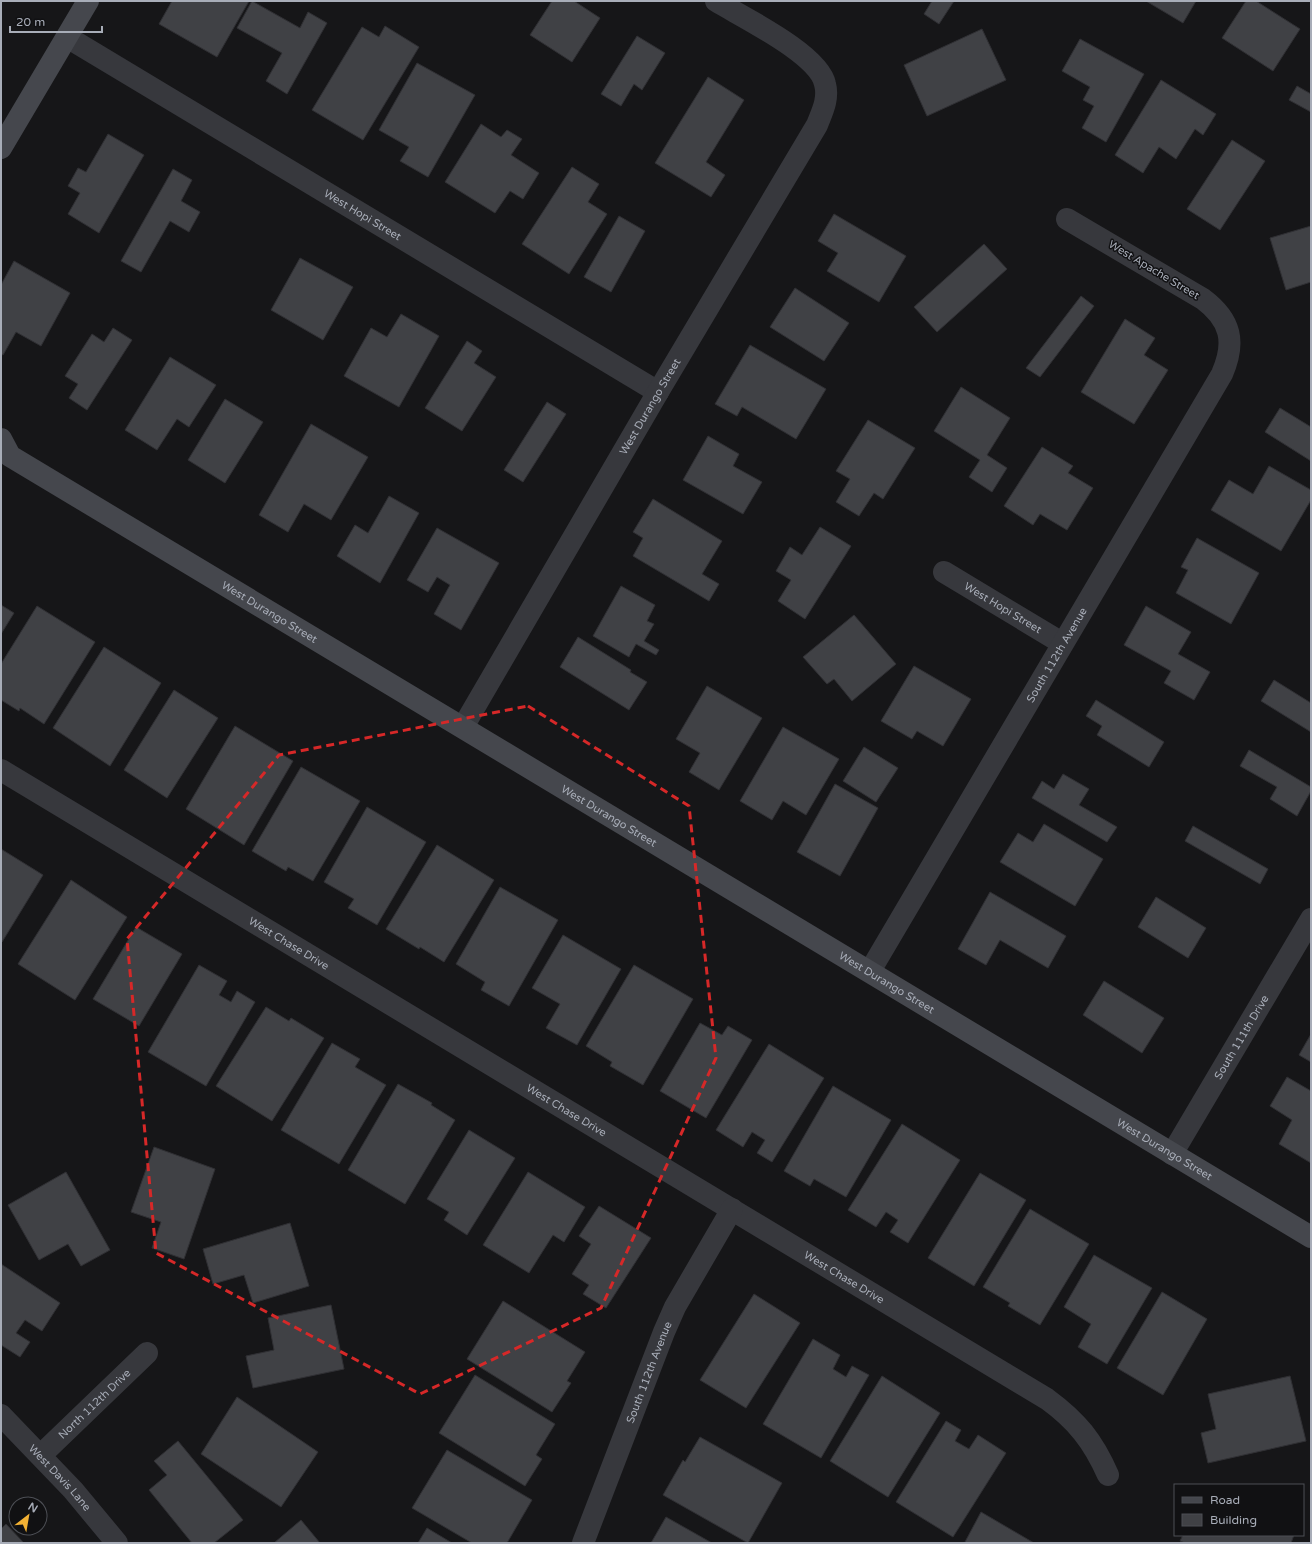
<svg xmlns="http://www.w3.org/2000/svg" width="1312" height="1544" font-family="'Varela Round',sans-serif">
<style>
.building{fill:#404145;stroke:#303034}
.lines{fill:none;stroke-linecap:round;stroke-linejoin:round}
.street{stroke:#37383d;stroke-width:22}
.secondary{stroke:#45474d;stroke-width:22}
.marked{fill:none;stroke:#d62828;stroke-width:3;stroke-dasharray:8 5;stroke-linejoin:round}
.labels{text-anchor:middle;dominant-baseline:central;stroke-width:3;stroke-linejoin:round;paint-order:stroke}
.street-label{font-size:11px;fill:#a8adb8;stroke:#111113}
</style>
<rect width="100%" height="100%" fill="#161618"/>
<g class="building">
<polygon points="172,1 249,1 217,57 159,24"/>
<polygon points="252,1 300,28 308,12 327,23 287,94 266,81 282,53 237,28"/>
<polygon points="552,1 574,1 600,18 572,62 530,35"/>
<polygon points="932,1 954,1 939,24 924,14"/>
<polygon points="1146,1 1196,1 1183,23"/>
<polygon points="1246,1 1256,1 1300,29 1273,71 1222,38"/>
<polygon points="385,26 419,47 363,140 312,110 362,27 379,37"/>
<polygon points="982,29 1006,80 927,116 904,65"/>
<polygon points="637,36 665,53 642,90 634,84 621,106 601,94"/>
<polygon points="1080,39 1144,74 1106,142 1082,128 1094,106 1083,100 1090,87 1062,71"/>
<polygon points="417,63 475,95 428,177 400,161 409,147 379,130"/>
<polygon points="708,77 744,100 706,162 725,175 711,197 655,163"/>
<polygon points="1161,80 1216,114 1203,135 1195,129 1176,159 1159,147 1143,173 1115,155"/>
<polygon points="1297,86 1311,94 1311,112 1289,100"/>
<polygon points="481,124 501,137 507,130 522,139 511,155 539,173 523,199 510,191 495,213 445,182"/>
<polygon points="108,134 144,155 99,233 68,214 80,193 68,186 78,168 86,172"/>
<polygon points="1232,140 1265,161 1220,230 1187,209"/>
<polygon points="572,167 599,184 588,202 607,214 569,274 522,244"/>
<polygon points="173,169 192,180 181,201 200,212 189,232 170,221 141,272 121,261"/>
<polygon points="834,214 906,256 879,302 827,271 838,253 818,241"/>
<polygon points="619,216 645,231 611,292 584,277"/>
<polygon points="1311,226 1311,282 1286,290 1270,238"/>
<polygon points="984,244 1007,269 937,332 914,307"/>
<polygon points="300,258 353,287 323,340 271,310"/>
<polygon points="14,261 70,293 41,346 16,332 3,355 1,354 1,285"/>
<polygon points="795,288 849,323 824,361 770,327"/>
<polygon points="1081,296 1094,306 1040,377 1026,368"/>
<polygon points="401,314 439,336 399,407 344,376 371,328 387,337"/>
<polygon points="1125,319 1155,338 1144,355 1168,370 1134,424 1081,392"/>
<polygon points="113,328 132,340 87,410 69,398 78,384 65,376 92,334 104,342"/>
<polygon points="467,341 482,351 474,363 496,377 462,431 425,408"/>
<polygon points="750,345 826,389 796,439 742,407 737,416 715,404"/>
<polygon points="170,357 216,385 189,427 177,419 157,450 125,430"/>
<polygon points="961,387 1010,418 987,455 1007,468 992,492 969,477 980,460 934,431"/>
<polygon points="225,399 263,422 225,483 188,460"/>
<polygon points="547,402 566,414 523,482 504,470"/>
<polygon points="1280,408 1311,427 1311,461 1265,432"/>
<polygon points="868,420 915,448 883,499 874,493 859,516 836,502 850,479 836,471"/>
<polygon points="311,424 368,457 331,520 304,504 288,532 259,515"/>
<polygon points="708,436 739,454 733,466 762,482 743,514 683,480"/>
<polygon points="1042,447 1073,466 1068,473 1093,488 1067,530 1040,514 1033,525 1004,506"/>
<polygon points="1269,466 1311,490 1311,500 1281,551 1211,510 1229,480 1253,494"/>
<polygon points="389,496 419,513 380,583 337,556 355,525 368,533"/>
<polygon points="653,499 722,541 702,574 719,584 709,601 633,556 643,538 633,532"/>
<polygon points="820,527 851,546 805,619 778,601 791,580 776,571 790,547 802,555"/>
<polygon points="437,528 499,563 461,630 434,614 450,585 437,577 428,592 407,580"/>
<polygon points="1197,538 1259,573 1231,624 1176,593 1188,570 1181,567"/>
<polygon points="621,586 655,605 647,621 654,624 644,641 659,650 656,655 636,644 629,657 593,636"/>
<polygon points="1,605 14,613 1,634"/>
<polygon points="37,606 95,642 44,724 20,708 19,711 1,700 1,664"/>
<polygon points="1146,606 1191,632 1178,654 1210,672 1194,700 1164,683 1171,671 1124,645"/>
<polygon points="854,615 896,664 852,701 834,679 827,684 803,657"/>
<polygon points="578,637 631,670 630,672 647,682 629,710 560,667"/>
<polygon points="104,647 161,683 110,766 53,728"/>
<polygon points="914,666 971,699 943,746 917,731 912,739 881,721"/>
<polygon points="1274,680 1311,703 1311,732 1261,701"/>
<polygon points="707,686 762,718 719,790 689,772 700,753 676,739"/>
<polygon points="174,690 218,718 167,798 124,770"/>
<polygon points="1096,700 1164,742 1149,767 1097,735 1102,726 1086,716"/>
<polygon points="235,726 293,761 244,845 186,809"/>
<polygon points="783,727 839,759 806,815 783,801 772,820 740,801"/>
<polygon points="864,747 898,768 876,802 843,781"/>
<polygon points="1249,750 1311,787 1311,791 1297,816 1270,799 1277,787 1240,766"/>
<polygon points="301,767 360,801 313,881 288,867 286,871 252,851"/>
<polygon points="1063,774 1089,789 1079,805 1117,827 1107,842 1032,798 1042,781 1054,789"/>
<polygon points="835,784 878,808 840,876 797,852"/>
<polygon points="367,807 426,842 377,925 348,908 354,899 324,882"/>
<polygon points="1044,824 1103,859 1075,906 1000,862 1018,833 1033,842"/>
<polygon points="1193,826 1268,869 1260,884 1185,841"/>
<polygon points="437,845 494,880 444,962 420,947 419,949 386,929"/>
<polygon points="1,849 43,875 2,942 1,941"/>
<polygon points="71,880 127,917 75,1000 18,964"/>
<polygon points="500,887 558,920 509,1006 481,990 485,982 456,964"/>
<polygon points="990,892 1066,936 1048,968 1000,940 986,965 958,949"/>
<polygon points="1156,897 1206,928 1188,958 1138,927"/>
<polygon points="136,927 182,954 139,1026 93,999"/>
<polygon points="563,935 621,969 577,1045 546,1028 560,1004 532,988"/>
<polygon points="199,965 227,981 219,995 231,1002 237,991 255,1002 206,1086 148,1052"/>
<polygon points="634,965 693,999 643,1085 610,1066 612,1062 586,1046"/>
<polygon points="1104,981 1164,1018 1142,1053 1083,1015"/>
<polygon points="266,1007 289,1021 291,1018 324,1038 272,1121 216,1086"/>
<polygon points="700,1023 722,1035 728,1026 752,1040 706,1118 660,1091"/>
<polygon points="1311,1034 1311,1062 1299,1055"/>
<polygon points="332,1043 360,1059 355,1067 386,1085 339,1164 281,1130"/>
<polygon points="769,1044 824,1078 772,1162 757,1153 765,1140 752,1132 743,1147 716,1130"/>
<polygon points="1287,1077 1311,1091 1311,1163 1279,1144 1292,1120 1270,1106"/>
<polygon points="398,1084 432,1103 431,1105 455,1120 405,1204 348,1170"/>
<polygon points="833,1086 891,1120 846,1197 814,1179 810,1186 784,1171"/>
<polygon points="902,1124 960,1160 908,1243 890,1232 898,1220 886,1212 876,1227 848,1210"/>
<polygon points="469,1130 515,1158 467,1235 444,1220 449,1212 427,1199"/>
<polygon points="154,1147 215,1169 184,1259 152,1248 161,1222 131,1212"/>
<polygon points="66,1172 110,1250 81,1266 68,1244 39,1260 8,1205"/>
<polygon points="528,1172 585,1207 564,1242 553,1235 529,1273 483,1245"/>
<polygon points="980,1173 1026,1200 974,1286 928,1258"/>
<polygon points="599,1206 651,1238 606,1308 583,1294 589,1285 572,1274 591,1244 579,1236"/>
<polygon points="1030,1209 1089,1244 1040,1325 1008,1306 1010,1303 983,1287"/>
<polygon points="290,1223 309,1286 253,1303 244,1275 213,1284 203,1249"/>
<polygon points="1094,1255 1152,1288 1107,1364 1078,1347 1091,1324 1064,1307"/>
<polygon points="1,1264 60,1303 42,1331 25,1320 16,1333 30,1342 20,1357 1,1345"/>
<polygon points="1162,1292 1207,1319 1163,1395 1117,1368"/>
<polygon points="754,1294 800,1323 746,1408 700,1380"/>
<polygon points="503,1301 585,1352 567,1381 571,1383 552,1412 467,1359"/>
<polygon points="331,1305 344,1369 253,1388 246,1356 274,1350 268,1318"/>
<polygon points="813,1339 840,1355 833,1369 846,1377 852,1366 869,1375 821,1458 763,1424"/>
<polygon points="475,1375 555,1424 536,1455 542,1459 525,1486 439,1433"/>
<polygon points="882,1376 940,1413 888,1497 830,1461"/>
<polygon points="1290,1376 1306,1441 1208,1463 1201,1433 1216,1429 1208,1394"/>
<polygon points="237,1397 318,1452 281,1507 201,1454"/>
<polygon points="946,1421 961,1430 955,1441 969,1449 978,1435 1006,1453 953,1537 896,1502"/>
<polygon points="700,1437 782,1483 748,1543 663,1495 683,1460 685,1462"/>
<polygon points="178,1441 243,1520 214,1543 192,1543 149,1490 167,1475 154,1461"/>
<polygon points="447,1450 532,1500 507,1543 472,1543 412,1508"/>
<polygon points="981,1512 1034,1543 967,1543 965,1542"/>
<polygon points="666,1517 712,1543 651,1543"/>
<polygon points="301,1520 320,1543 274,1543"/>
<polygon points="6,1524 24,1543 1,1543 1,1529"/>
<polygon points="427,1528 452,1543 418,1543"/>
<polygon points="1183,1535 1294,1535 1291,1543 1185,1543 1180,1541"/>
</g>
<g class="lines">
<g class="street">
<path id="s1" d="M67 37 658 392"/>
<path id="s2" d="M944 572 1062 643"/>
<path id="s3" d="M463 727 658 392 817 125C822 112 829 99 825 84 819 54 742 17 716 1"/>
<path id="s4" d="M1 770 1047 1399C1077 1421 1093 1441 1108 1475"/>
<path id="s5" d="M870 971 1222 374C1236 342 1231 320 1203 299L1067 219"/>
<path id="s6" d="M1172 1154 1311 919"/>
<path id="s7" d="M1 1415 73 1490 117 1543"/>
<path id="s8" d="M41 1455 147 1353"/>
<path id="s9" d="M583 1543 664 1332 675 1307 732 1209"/>
</g>
<g class="secondary">
<polyline points="1,148 88,1"/>
<path id="s10" d="M1 439 10 456 1311 1237"/>
</g>
</g>
<path class="marked" d="M528 706 689 806 716 1058 601 1308 420 1394 156 1253 127 939 279 755Z"/>
<g class="labels">
<g class="street-label">
<text stroke="none"><textPath href="#s1" startOffset="345">West Hopi Street</textPath></text>
<text transform="translate(1154 270) rotate(31)">West Apache Street</text>
<text stroke="none"><textPath href="#s3" startOffset="371">West Durango Street</textPath></text>
<text stroke="none"><textPath href="#s2" startOffset="69">West Hopi Street</textPath></text>
<text stroke="none"><textPath href="#s10" startOffset="322">West Durango Street</textPath></text>
<text stroke="none"><textPath href="#s5" startOffset="367">South 112th Avenue</textPath></text>
<text stroke="none"><textPath href="#s10" startOffset="718">West Durango Street</textPath></text>
<text stroke="none"><textPath href="#s4" startOffset="336">West Chase Drive</textPath></text>
<text stroke="none"><textPath href="#s10" startOffset="1042">West Durango Street</textPath></text>
<text stroke="none"><textPath href="#s6" startOffset="136">South 111th Drive</textPath></text>
<text stroke="none"><textPath href="#s4" startOffset="660">West Chase Drive</textPath></text>
<text stroke="none"><textPath href="#s10" startOffset="1366">West Durango Street</textPath></text>
<text stroke="none"><textPath href="#s4" startOffset="984">West Chase Drive</textPath></text>
<text stroke="none"><textPath href="#s9" startOffset="183">South 112th Avenue</textPath></text>
<text stroke="none"><textPath href="#s8" startOffset="74">North 112th Drive</textPath></text>
<text stroke="none"><textPath href="#s7" startOffset="86">West Davis Lane</textPath></text>
</g>
</g>
<rect width="1312" height="1544" fill="none" stroke="#a8adb8" stroke-width="4"/>
<rect x="1174" y="1484" width="130" height="52" fill="#111113" stroke="#4d4f55"/>
<rect x="1182" y="1497" width="20" height="6" fill="#45474d" stroke="#4d4f55"/>
<text x="1210" y="1504" font-size="12" fill="#a8adb8">Road</text>
<rect x="1182" y="1514" width="20" height="12" fill="#404145" stroke="#4d4f55"/>
<text x="1210" y="1524" font-size="12" fill="#a8adb8">Building</text>
<g transform="translate(28 1516) rotate(31)"><circle r="19" fill="#111113" stroke="#4d4f55"/>
<path d="M0-3L7 15L0 10L-7 15Z" fill="#f2b134"/>
<text y="-6" font-size="11" font-weight="bold" text-anchor="middle" fill="#a8adb8">N</text>
</g>
<path d="M10 26v6h92v-6" fill="none" stroke="#a8adb8" stroke-width="2"/>
<text x="16" y="26" font-size="12" fill="#a8adb8" stroke="#111113" stroke-width="3" paint-order="stroke">20 m</text>
</svg>
